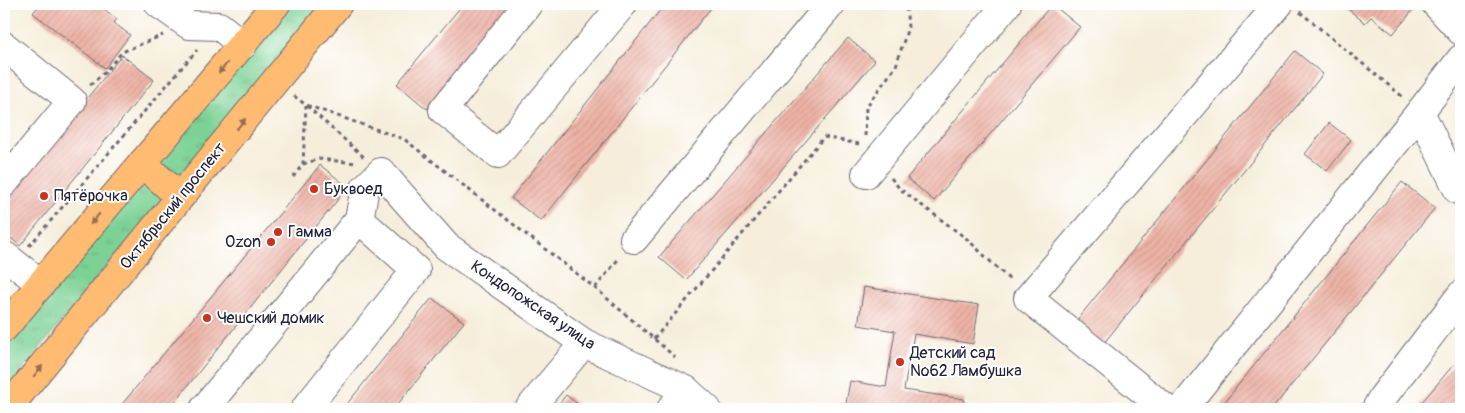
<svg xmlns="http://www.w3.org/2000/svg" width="1465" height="413" font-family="Pangolin,sans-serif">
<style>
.grass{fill:url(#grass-tufts);stroke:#4f7a68}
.building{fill:url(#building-hatch)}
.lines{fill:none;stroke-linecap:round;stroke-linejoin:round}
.minor-casing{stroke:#6c6973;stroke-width:30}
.major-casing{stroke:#6c6973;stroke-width:30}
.path{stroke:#6c6973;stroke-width:3;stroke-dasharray:4 4;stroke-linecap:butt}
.minor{stroke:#fff;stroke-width:28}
.major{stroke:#ffbb71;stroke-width:28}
.oneway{fill:#906e56}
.poi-dot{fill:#c8321e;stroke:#fff;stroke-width:2}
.labels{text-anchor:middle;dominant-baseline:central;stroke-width:4;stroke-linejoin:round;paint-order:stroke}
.poi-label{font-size:16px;fill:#22223b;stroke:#fff;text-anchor:start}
.street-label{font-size:16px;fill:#22223b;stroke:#fff}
</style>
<defs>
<pattern id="grass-tufts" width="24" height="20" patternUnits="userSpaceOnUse" patternTransform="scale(1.25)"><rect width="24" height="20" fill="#7cd295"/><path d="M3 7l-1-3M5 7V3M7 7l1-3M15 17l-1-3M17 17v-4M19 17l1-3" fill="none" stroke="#6bb481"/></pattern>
<pattern id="building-hatch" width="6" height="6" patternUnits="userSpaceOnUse" patternTransform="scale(1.25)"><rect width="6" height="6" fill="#eeb3a6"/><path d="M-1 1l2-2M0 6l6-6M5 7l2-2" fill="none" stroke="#cc9a90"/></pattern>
</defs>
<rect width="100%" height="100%" fill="#fff"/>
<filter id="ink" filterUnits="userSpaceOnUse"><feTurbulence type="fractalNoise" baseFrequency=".02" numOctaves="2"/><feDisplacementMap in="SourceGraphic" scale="10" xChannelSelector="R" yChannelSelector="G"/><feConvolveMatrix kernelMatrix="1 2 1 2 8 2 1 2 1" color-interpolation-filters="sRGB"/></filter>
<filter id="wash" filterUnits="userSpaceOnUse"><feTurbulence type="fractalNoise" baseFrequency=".0096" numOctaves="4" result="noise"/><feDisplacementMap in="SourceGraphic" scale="20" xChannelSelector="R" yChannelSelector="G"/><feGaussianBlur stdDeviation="1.12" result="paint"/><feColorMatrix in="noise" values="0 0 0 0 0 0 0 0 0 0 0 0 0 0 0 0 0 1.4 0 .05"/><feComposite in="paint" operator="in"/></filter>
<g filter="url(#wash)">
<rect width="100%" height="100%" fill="#f6eedb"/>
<polygon class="grass" points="274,4 323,4 4,392 4,331"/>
<g id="blocks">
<g class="building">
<polygon points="40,4 97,4 117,19 114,23 130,35 105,68 33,13"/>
<polygon points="463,4 514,4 427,109 397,84"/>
<polygon points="665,4 714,4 541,221 511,198"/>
<polygon points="1052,4 1080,27 934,201 907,178"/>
<polygon points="1344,4 1418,4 1393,34 1371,17 1365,23 1343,5"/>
<polygon points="848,38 875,61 686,280 659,257"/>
<polygon points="1295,51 1323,74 1103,344 1076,321"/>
<polygon points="122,55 154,80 20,246 4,232 4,201"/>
<polygon points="1329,123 1351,140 1327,171 1305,154"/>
<polygon points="320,165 348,187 169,409 118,409"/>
<polygon points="1402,182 1435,208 1272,409 1219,409"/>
<polygon points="864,287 979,305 973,344 914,334 904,390 964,399 963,409 845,409 850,381 886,387 895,331 858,325"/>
<polygon points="432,298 464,322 394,409 343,409"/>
<polygon points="1461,356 1461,409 1416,409"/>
<polygon points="566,395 584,409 555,409"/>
</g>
</g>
</g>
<g filter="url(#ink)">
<use href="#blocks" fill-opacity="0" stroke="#6c6973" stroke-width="1"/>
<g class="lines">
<g class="minor-casing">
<g id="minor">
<polyline points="159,4 189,25 219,26 243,45"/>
<polyline points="528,4 443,110 498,154 623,4"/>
<polyline points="1436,4 1461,31"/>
<polyline points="4,46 72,101 4,183"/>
<polyline points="866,174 1007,4"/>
<polyline points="1458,190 1420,112 1461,59"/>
<polyline points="634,239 831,4"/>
<polyline points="4,255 41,284"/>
<polyline points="204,409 359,219 365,188 381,172 446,246 584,343 686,390 707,409"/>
<polyline points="305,409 416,270 359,219"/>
<polyline points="529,409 584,343"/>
<polyline points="671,409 686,390"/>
<polyline points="1166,409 1028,298 1279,4"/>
<polyline points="1182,409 1420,112"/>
<polyline points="1376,409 1382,398 1461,295"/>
</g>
</g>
<g class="major-casing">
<g id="major">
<polyline points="142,163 180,197"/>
<polyline points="4,328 276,4"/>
<polyline points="7,409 338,4"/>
</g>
</g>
<g class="path">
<polyline points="4,7 6,4"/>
<polyline points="1300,12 1403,97"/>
<polyline points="90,85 105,72 122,52 163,35"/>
<polyline points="294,96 306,105 404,139 595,288 675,357"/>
<polyline points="307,106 364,157"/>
<polyline points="865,136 866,107 896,66 908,27 906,4"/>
<polyline points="303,164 319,159 356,163"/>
<polyline points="293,177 303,164 306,106"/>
<polyline points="891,178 900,189 967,239 1011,281"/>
<polyline points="29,246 197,50"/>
<polyline points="595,288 620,257"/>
<polyline points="654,339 824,137 859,144"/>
</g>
<use href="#minor" class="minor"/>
<use href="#major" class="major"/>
</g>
<defs><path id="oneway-solid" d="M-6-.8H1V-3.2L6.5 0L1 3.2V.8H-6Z" transform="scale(1.25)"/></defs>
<g class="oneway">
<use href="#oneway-solid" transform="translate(223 68) rotate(130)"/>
<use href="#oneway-solid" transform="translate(241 124) rotate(-50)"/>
<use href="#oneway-solid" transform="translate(95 219) rotate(130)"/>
<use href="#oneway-solid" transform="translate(38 371) rotate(-51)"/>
</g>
</g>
<g class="poi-dot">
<circle cx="314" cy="189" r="5"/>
<circle cx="44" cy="196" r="5"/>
<circle cx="278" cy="232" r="5"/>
<circle cx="271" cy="242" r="5"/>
<circle cx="207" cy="318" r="5"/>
<circle cx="900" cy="362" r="5"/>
</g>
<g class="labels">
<g class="poi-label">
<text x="324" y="189">Буквоед</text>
<text x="54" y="196">Пятёрочка</text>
<text x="288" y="232">Гамма</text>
<text x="261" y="242" text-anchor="end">Ozon</text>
<text x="217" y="318">Чешский домик</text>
<text x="910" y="353">Детский сад<tspan x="910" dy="18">№62 Ламбушка</tspan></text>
</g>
<g class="street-label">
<text transform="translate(173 206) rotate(-51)">Октябрьский проспект</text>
<text transform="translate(533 305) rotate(34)">Кондопожская улица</text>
</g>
</g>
<rect width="1465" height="413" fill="none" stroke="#fff" stroke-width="20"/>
</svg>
